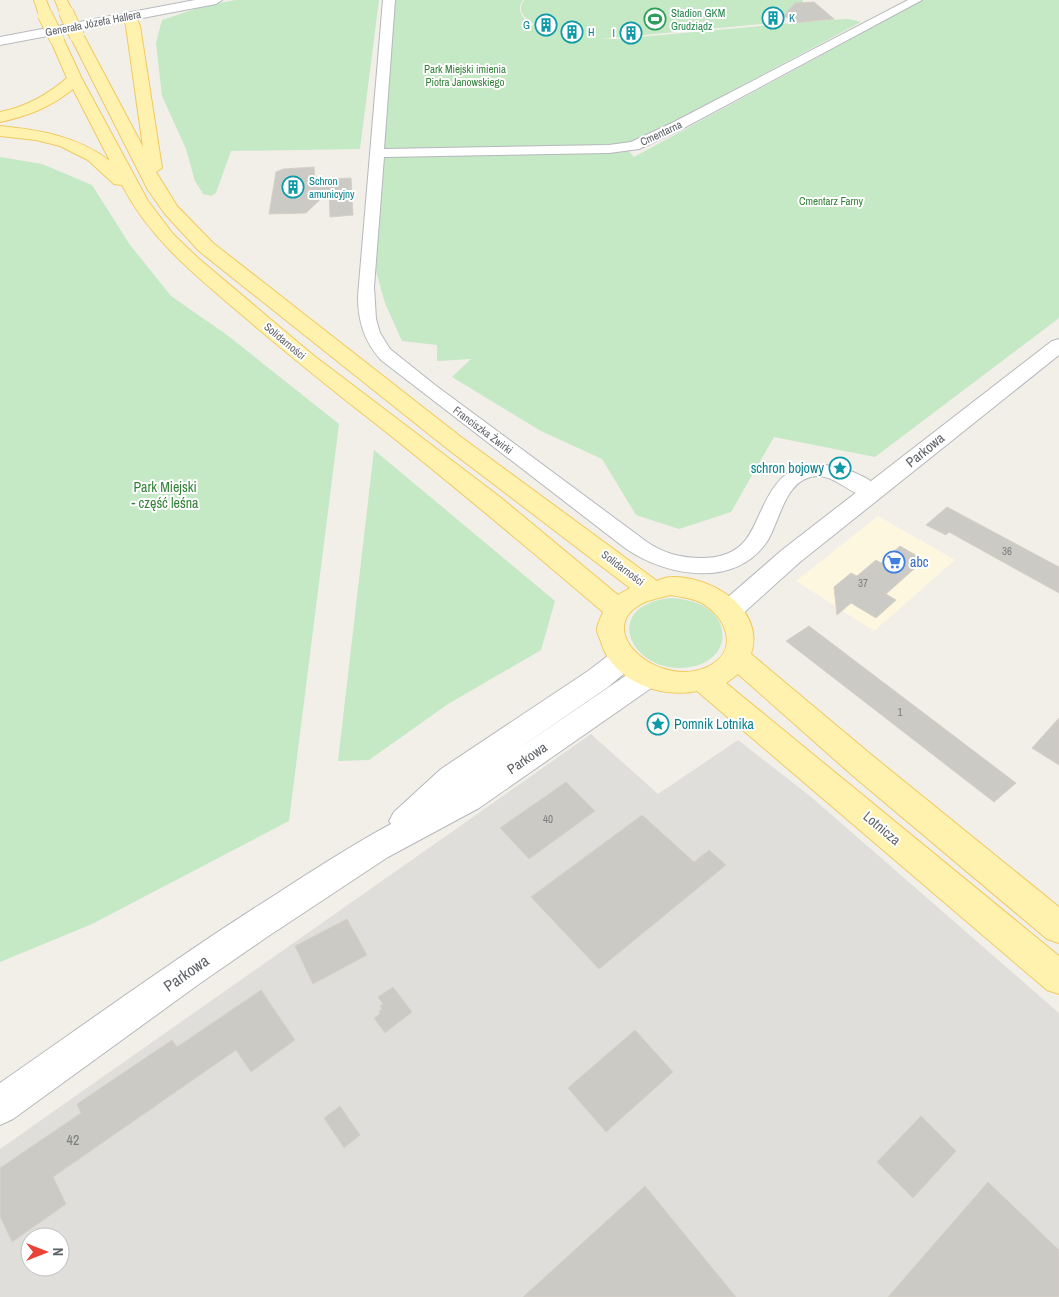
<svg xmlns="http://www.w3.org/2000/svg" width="1059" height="1297" font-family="'Archivo Narrow',sans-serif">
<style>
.commercial{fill:#fef7e0}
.industrial{fill:#e0deda;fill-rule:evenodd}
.green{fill:#c5e8c5}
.building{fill:#cccac5;stroke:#d6d1c6}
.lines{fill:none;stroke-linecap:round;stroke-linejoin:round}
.minor-casing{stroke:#b5b8bc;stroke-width:2}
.tertiary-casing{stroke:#b5b8bc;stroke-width:2}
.secondary-casing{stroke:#b6babf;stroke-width:2}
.primary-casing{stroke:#f2c960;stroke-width:2}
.minor{fill:#fff;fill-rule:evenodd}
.tertiary{fill:#fff;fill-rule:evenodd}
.secondary{fill:#fff;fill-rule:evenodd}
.primary{fill:#fff2af;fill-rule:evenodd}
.primary-bridge-casing{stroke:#f2c960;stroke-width:16;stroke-linecap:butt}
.primary-bridge{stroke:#fff2af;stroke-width:14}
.labels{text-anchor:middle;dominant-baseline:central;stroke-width:4;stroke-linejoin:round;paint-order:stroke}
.far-leisure-label{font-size:11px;fill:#27864d;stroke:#fff;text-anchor:start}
.far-culture-label{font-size:11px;fill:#0d838f;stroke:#fff;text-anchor:start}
.far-street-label{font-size:11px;fill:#5f6368;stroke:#fff}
.far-park-label{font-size:11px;fill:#348238;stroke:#fff}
.number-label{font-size:11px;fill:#7a7d7f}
.street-label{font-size:14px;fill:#5f6368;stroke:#fff}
.culture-label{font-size:14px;fill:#0d838f;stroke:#fff;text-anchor:end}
.park-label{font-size:14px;fill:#348238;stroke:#fff}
.shop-label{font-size:14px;fill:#366cbe;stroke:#fff;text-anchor:start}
.near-number-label{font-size:14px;fill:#7a7d7f}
.near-street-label{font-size:16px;fill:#5f6368;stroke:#fff}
</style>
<rect width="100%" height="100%" fill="#f1efe8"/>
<polygon class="commercial" points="878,516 955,560 874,631 796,581"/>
<path class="industrial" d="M591 734 658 794 738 740 810 796 1059 1013V1297H0V1149ZM30 1237H60V1267H30Z"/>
<g class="green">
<polygon points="236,0 379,0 360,149 231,151 216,193 211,196 203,194 195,181 186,149 162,96 156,43 162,20 207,5"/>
<path d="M392 0H523C515 11 524 19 532 26L534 24C525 18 516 12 524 0H803L802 6 792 15 772 23 601 39H617L828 20 849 19 861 22 647 136 624 146 634 157 923 0H1059V318L875 457 774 437 731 512 679 529 636 515 602 459 541 431 452 377 471 359 437 361V345L402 341 385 303 376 271Z"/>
<polygon points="0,157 42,164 92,185 130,245 171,296 227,335 339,424 289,821 92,924 0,962"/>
<polygon points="374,450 555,601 541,650 448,704 369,760 338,761"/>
<path d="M672 598C683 599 695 601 705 607 732 624 727 658 695 666 634 681 595 605 672 598Z"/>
</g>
<g class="building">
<polygon points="814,2 834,19 793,23 784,15 795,3"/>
<polygon points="314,167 315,180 351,178 353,215 330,217 329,191 306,213 269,214 276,172 283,169"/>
<polygon points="947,507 1059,567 1059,593 949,532 946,535 926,525"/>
<polygon points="900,546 924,560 886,594 896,600 876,618 851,603 837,615 834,587 851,573 857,576 876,560 881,563"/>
<polygon points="809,626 1016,783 994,802 786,641"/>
<polygon points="1059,718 1059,765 1032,748"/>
<polygon points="566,782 595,811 529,859 500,828"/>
<polygon points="642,815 694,862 709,850 726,865 599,969 531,897"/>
<polygon points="347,919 367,955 313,984 295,946"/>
<polygon points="393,987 412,1012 385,1033 374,1018 380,1014 379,1011 382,1009 380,1006 383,1004 378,997"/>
<polygon points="261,990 295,1040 251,1072 236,1050 53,1177 66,1204 12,1242 0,1216 0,1168 81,1113 77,1104 172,1040 177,1047"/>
<polygon points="635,1030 673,1072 606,1132 568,1088"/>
<polygon points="340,1106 360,1135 344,1148 324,1118"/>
<polygon points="921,1116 956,1151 913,1198 877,1162"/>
<polygon points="988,1182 1059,1250 1059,1297 888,1297"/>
<polygon points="645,1186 736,1297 523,1297"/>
</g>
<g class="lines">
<g class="minor-casing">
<path id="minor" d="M383 0H395L384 149 609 145 631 142 670 124 908 0H922L680 130 639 149 609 153 384 157 374 287 376 319 380 333 390 349 435 385 647 542C665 554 681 558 702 558 716 558 730 555 741 545 751 536 756 521 762 509 778 473 799 456 840 468 853 471 875 480 882 492L879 497C853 504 833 465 805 479 784 489 779 521 768 540 737 589 666 577 625 548L381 360C364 341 358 321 358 296Z"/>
</g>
<g class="tertiary-casing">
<g id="tertiary">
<polygon points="1059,339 1059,355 800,562 739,617 730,620 721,617 717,610 721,603 782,550 1052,341"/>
<path d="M623 649 633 652 637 659 633 666 608 687 512 753 637 668 647 665 657 668 661 676 657 684 479 808 388 857 264 939 199 984 13 1119 0 1125V1083C92 1019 183 953 278 893 315 869 352 845 391 824L389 821 394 812 441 769 588 671 613 652Z"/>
</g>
</g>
<g class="secondary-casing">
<polygon id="secondary" points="195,0 222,0 216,4 0,45 0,37"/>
</g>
<g class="primary-casing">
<g id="primary">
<polygon points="34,0 46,0 52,15 50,18 40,18"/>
<polygon points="55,0 67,0 73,12 71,15 61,15"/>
<path d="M130 13 135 14 140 26 162 168 156 172 177 206 213 243 461 437 657 581C661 579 667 577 672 577 710 576 766 608 751 654L874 757 1059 907V943L1047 939 852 775 738 674 726 683 1059 956V994L1047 990 697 691C660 699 612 680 601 642 600 638 597 634 597 630 597 625 601 617 603 612 528 548 453 485 376 424 330 388 285 352 241 314 195 275 150 239 122 185L114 184 88 160 60 146 36 140 0 136V126C40 130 77 136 110 161L73 89C51 107 28 116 0 122V112C26 107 47 95 67 78L50 39 52 36H62L82 79 148 201 173 234 198 258 313 355 500 497 618 595 630 588 445 447 199 251 165 214 148 190 70 36 77 32 84 36 143 147 126 26 123 17ZM671 595C681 597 691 598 700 602 725 615 740 648 711 665 662 693 587 629 645 602 653 599 663 597 671 595Z"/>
</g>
</g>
<use href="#minor" class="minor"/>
<use href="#tertiary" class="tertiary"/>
<use href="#secondary" class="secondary"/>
<use href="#primary" class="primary"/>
<g class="primary-bridge-casing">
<g id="primary-bridge">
<polyline points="66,12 77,36"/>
<polyline points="45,15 57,39"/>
</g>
</g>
<use href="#primary-bridge" class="primary-bridge"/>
</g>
<defs>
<g id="building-ring" transform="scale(1.125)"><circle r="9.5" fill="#fff" stroke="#0f9aa8" stroke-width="1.5"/><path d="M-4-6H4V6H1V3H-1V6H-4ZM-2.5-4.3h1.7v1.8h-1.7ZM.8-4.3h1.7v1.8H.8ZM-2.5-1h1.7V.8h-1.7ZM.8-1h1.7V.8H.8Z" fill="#0f9aa8"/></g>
<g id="stadium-ring" transform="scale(1.125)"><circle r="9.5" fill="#fff" stroke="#2e9e5b" stroke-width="1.5"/><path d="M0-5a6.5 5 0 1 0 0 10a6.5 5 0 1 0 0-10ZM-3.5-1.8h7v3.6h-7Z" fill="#2e9e5b"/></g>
<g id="sight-ring" transform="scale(1.125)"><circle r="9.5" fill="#fff" stroke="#0f9aa8" stroke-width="1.5"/><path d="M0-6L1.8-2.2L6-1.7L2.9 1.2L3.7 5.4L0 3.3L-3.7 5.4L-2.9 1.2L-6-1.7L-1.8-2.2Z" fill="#0f9aa8"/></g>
<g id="supermarket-ring" transform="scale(1.125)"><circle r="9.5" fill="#fff" stroke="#3f7fe0" stroke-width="1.5"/><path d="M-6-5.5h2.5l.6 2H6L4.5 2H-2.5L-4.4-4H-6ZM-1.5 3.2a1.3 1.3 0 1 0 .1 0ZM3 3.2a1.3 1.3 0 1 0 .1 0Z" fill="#3f7fe0"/></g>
</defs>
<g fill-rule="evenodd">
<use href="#building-ring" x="773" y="18"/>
<use href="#stadium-ring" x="655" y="19"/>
<use href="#building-ring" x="546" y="25"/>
<use href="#building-ring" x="572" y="32"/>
<use href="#building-ring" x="631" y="33"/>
<use href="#building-ring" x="293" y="187"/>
<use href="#sight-ring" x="840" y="468"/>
<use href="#supermarket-ring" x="894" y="562"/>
<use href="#sight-ring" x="658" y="724"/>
</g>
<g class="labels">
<g class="far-leisure-label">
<text x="671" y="13">Stadion GKM<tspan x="671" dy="13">Grudziądz</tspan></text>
</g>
<g class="far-culture-label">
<text x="789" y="18">K</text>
<text x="530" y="25" text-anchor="end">G</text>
<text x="588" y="32">H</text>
<text x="615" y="33" text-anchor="end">I</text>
<text x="309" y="181">Schron<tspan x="309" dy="13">amunicyjny</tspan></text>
</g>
<g class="far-street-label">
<text transform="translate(93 23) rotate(-11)">Generała Józefa Hallera</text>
<text transform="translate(661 133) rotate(-25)">Cmentarna</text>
<text transform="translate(285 341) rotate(40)">Solidarności</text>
<text transform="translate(483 430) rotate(37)">Franciszka Żwirki</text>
<text transform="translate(623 568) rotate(37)">Solidarności</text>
</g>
<g class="far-park-label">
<text x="465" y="69">Park Miejski imienia<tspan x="465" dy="13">Piotra Janowskiego</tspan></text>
<text x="831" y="201">Cmentarz Farny</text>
</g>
<g class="number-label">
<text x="1007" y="551">36</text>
<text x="863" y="583">37</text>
<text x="900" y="712">1</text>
<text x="548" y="819">40</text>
</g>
<g class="street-label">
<text transform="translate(925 450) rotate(-39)">Parkowa</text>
<text transform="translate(527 758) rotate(-34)">Parkowa</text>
<text transform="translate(882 828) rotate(40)">Lotnicza</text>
</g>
<g class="culture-label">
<text x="824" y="468">schron bojowy</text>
<text x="674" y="724" text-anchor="start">Pomnik Lotnika</text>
</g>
<g class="park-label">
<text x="165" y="487">Park Miejski<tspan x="165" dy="16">- część leśna</tspan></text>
</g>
<g class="shop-label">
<text x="910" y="562">abc</text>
</g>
<g class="near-number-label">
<text x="73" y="1140">42</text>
</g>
<g class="near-street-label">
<text transform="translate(186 973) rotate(-35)">Parkowa</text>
</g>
</g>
<g transform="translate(45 1252) rotate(90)"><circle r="24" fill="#ffffff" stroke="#bfc1c3"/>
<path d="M0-4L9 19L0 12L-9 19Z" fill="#ea4335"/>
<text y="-8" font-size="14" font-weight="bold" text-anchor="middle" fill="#5f6368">N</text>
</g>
</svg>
